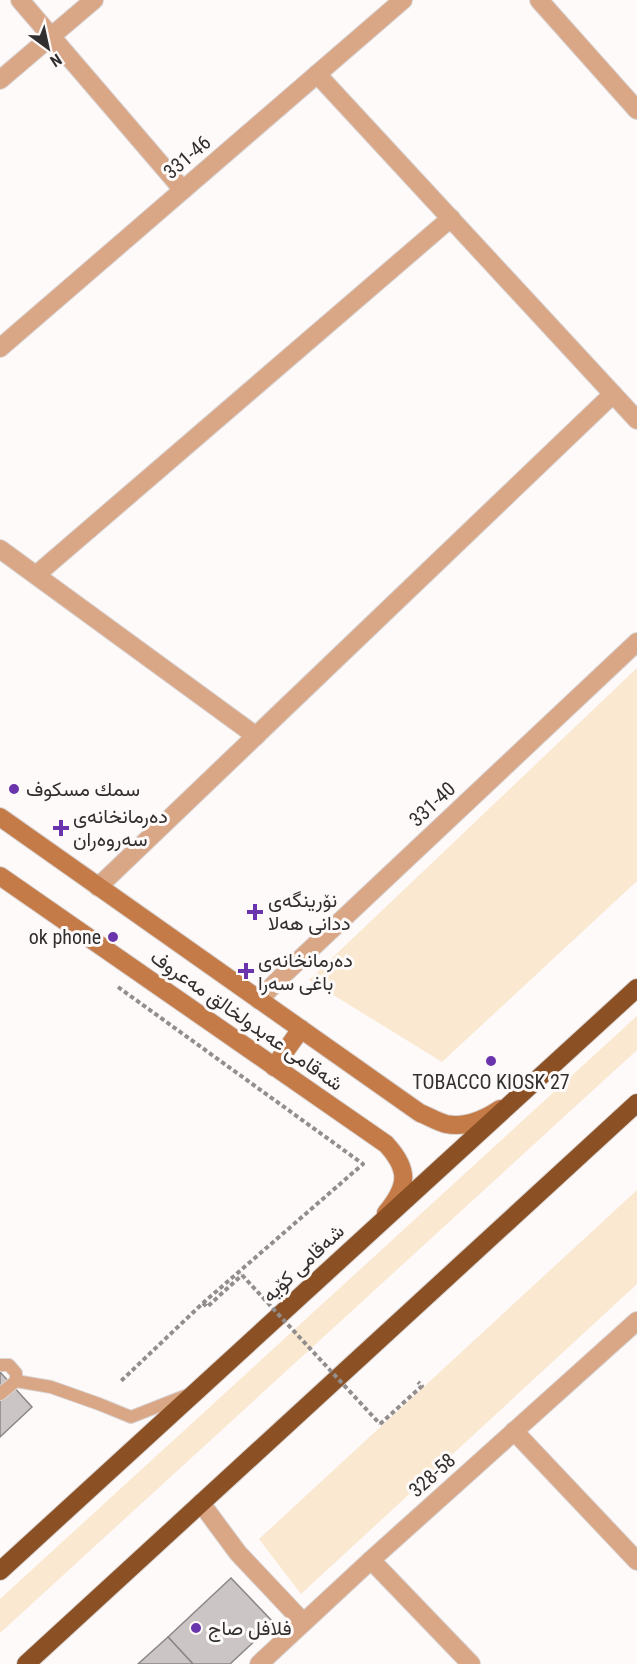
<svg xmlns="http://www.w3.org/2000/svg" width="637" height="1664" font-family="'Roboto Condensed',Vazirmatn,sans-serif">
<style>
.green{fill:#fae8d0}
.building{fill:#cbc5c5;stroke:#8c8787;stroke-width:1.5}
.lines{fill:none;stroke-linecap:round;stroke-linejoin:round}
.lane-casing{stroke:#d9d5d5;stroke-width:14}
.street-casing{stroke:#d9d5d5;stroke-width:20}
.secondary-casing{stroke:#d9d5d5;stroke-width:20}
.highway-casing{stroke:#d9d5d5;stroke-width:20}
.path{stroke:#918e8d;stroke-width:4;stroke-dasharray:4.5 3;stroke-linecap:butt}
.lane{stroke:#d9a686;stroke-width:12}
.street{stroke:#d9a686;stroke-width:18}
.secondary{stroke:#c47b48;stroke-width:18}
.highway{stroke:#8b5023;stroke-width:18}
.path-bridge{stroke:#918e8d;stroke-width:4;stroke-dasharray:4.5 3;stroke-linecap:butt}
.poi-dot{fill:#6a35ac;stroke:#fefaf9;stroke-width:2}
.labels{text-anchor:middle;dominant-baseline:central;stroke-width:6;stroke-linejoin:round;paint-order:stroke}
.street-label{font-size:20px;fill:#312f2f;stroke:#fefaf9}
.poi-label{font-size:20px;fill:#312f2f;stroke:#fefaf9;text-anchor:start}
</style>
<rect width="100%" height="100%" fill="#fefaf9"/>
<g class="green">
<polygon points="637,668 637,881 442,1062 309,980"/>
<polygon points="637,1016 637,1050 0,1633 0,1599"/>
<polygon points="637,1190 637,1284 301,1594 259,1539"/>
</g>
<g class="building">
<polygon points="0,1372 32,1407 0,1437"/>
<polygon points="231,1578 274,1623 230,1664 193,1664 168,1637"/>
<polygon points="168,1637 193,1664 138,1664"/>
</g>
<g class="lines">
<g class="lane-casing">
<g id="lane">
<polyline points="0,1365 9,1365 16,1373 16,1381"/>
<polyline points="0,1394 16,1381 51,1387 99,1404 131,1417 187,1395"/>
</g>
</g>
<g class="street-casing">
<g id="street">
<polyline points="20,0 183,190"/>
<polyline points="539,0 637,110"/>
<polyline points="317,74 637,420"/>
<polyline points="0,80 94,0"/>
<polyline points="0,348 403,0"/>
<polyline points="0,549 256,736"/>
<polyline points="36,575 451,218"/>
<polyline points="98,887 613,394"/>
<polyline points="259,1000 280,978 637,642"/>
<polyline points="514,1431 637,1561"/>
<polyline points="201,1503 238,1553 303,1622"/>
<polyline points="371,1560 471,1664"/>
<polyline points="259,1664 371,1560 637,1321"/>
</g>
</g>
<g class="secondary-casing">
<g id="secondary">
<path d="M0 817 420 1113C428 1116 438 1122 446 1124 465 1128 485 1119 500 1109"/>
<path d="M0 876 386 1144C410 1170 408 1186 386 1213"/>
<polyline points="274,1067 301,1029"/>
</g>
</g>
<g class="highway-casing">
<g id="highway">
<polyline points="0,1571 637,988"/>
<polyline points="26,1664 637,1103"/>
</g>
</g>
<g class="path">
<polyline points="118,987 363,1164 203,1303 120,1382"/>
<polyline points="203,1303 207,1307 242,1275"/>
<polyline points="380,1424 422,1386 418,1382"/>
</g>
<use href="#lane" class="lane"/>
<use href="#street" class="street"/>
<use href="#secondary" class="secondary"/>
<use href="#highway" class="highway"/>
<polyline class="path-bridge" points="242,1275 380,1424"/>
</g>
<g class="poi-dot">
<circle cx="14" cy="789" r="6"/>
<path d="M58 819h6v6h6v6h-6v6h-6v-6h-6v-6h6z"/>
<path d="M252 903h6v6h6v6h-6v6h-6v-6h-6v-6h6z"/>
<circle cx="113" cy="937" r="6"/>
<path d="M243 962h6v6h6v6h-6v6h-6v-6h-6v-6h6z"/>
<circle cx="491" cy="1061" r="6"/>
<circle cx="196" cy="1628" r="6"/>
</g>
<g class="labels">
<g class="street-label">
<text transform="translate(187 157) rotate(-41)">331-46</text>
<text transform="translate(432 804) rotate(-43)">331-40</text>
<text transform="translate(247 1020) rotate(35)">شەقامی عەبدولخالق مەعروف</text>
<text transform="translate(303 1263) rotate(-43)">شەقامی کۆیە</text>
<text transform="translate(432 1475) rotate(-42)">328-58</text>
</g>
<g class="poi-label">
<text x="26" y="789">سمك مسكوف</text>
<text x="73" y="816">دەرمانخانەی<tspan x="73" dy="23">سەروەران</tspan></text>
<text x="268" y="900">نۆرینگەی<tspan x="268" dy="23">ددانی هەلا</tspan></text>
<text x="101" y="937" text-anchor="end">ok phone</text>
<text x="258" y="960">دەرمانخانەی<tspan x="258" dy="23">باغی سەرا</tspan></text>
<text x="491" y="1082" text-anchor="middle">TOBACCO KIOSK 27</text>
<text x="208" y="1628">فلافل صاج</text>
</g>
</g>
<g transform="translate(48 48) rotate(147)" stroke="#fefaf9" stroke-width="4.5" paint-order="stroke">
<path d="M0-4.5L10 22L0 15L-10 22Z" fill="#312f2f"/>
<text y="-9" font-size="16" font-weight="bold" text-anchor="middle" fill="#312f2f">N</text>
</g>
</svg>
